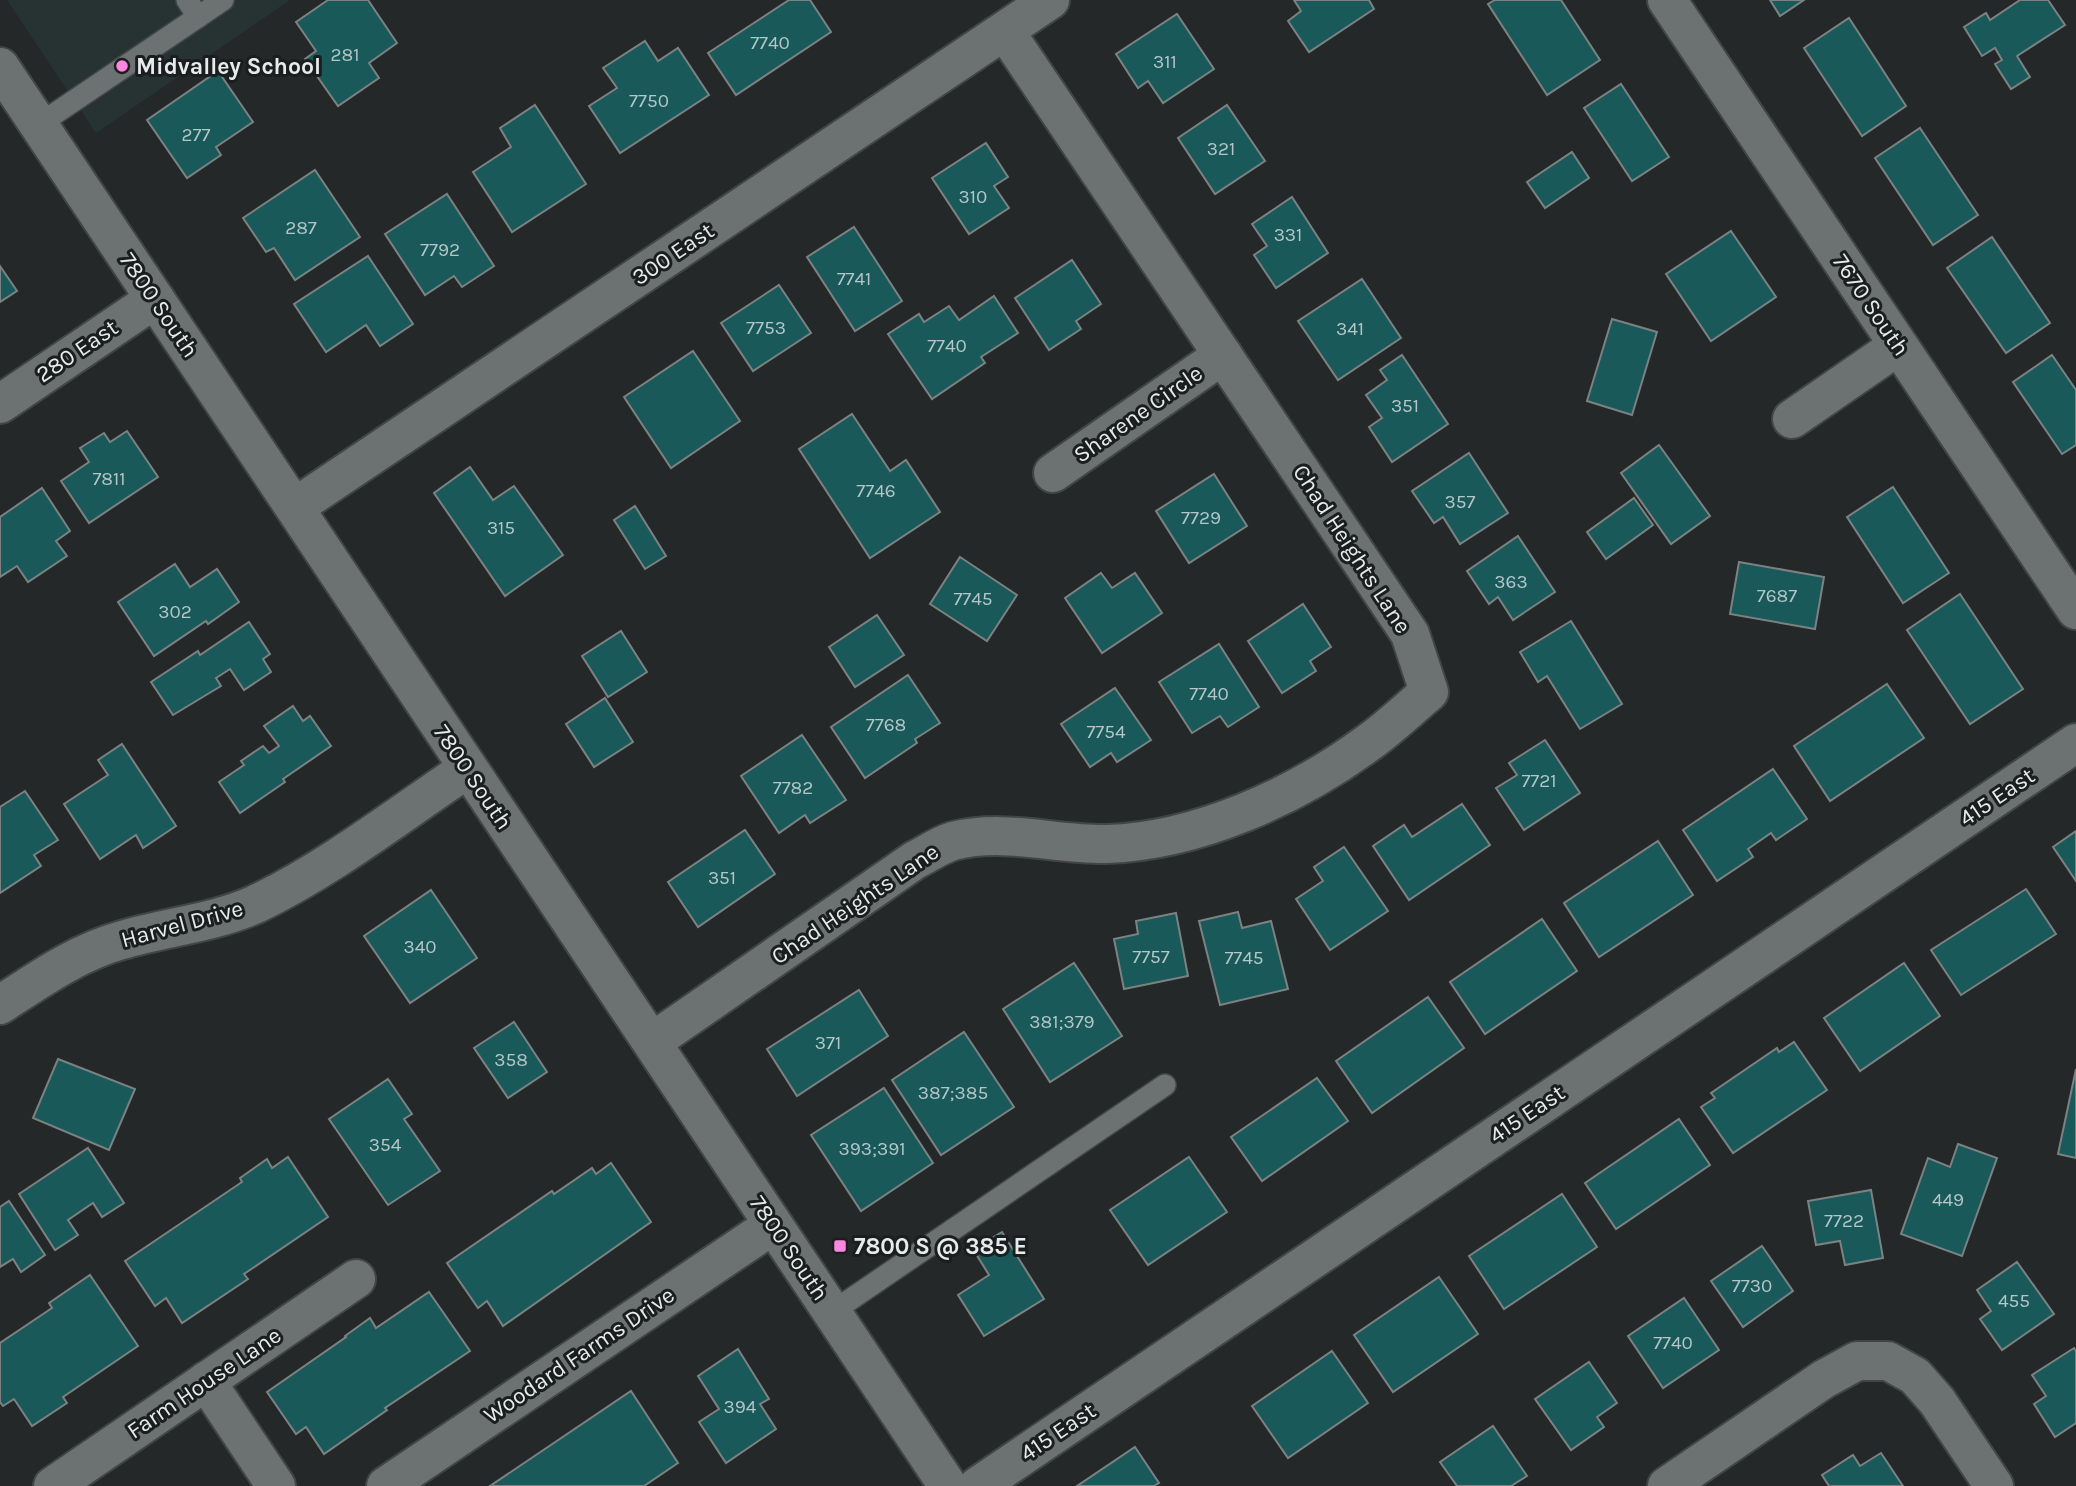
<svg xmlns="http://www.w3.org/2000/svg" width="2076" height="1486" font-family="Karla,sans-serif">
<style>
.built{fill:#273333}
.building{fill:#19595a;stroke:#7c8181;stroke-width:2}
.lines{fill:none;stroke-linecap:round;stroke-linejoin:round}
.lane-casing{stroke:#424545;stroke-width:24}
.street-casing{stroke:#424545;stroke-width:42}
.secondary-casing{stroke:#424545;stroke-width:42}
.lane{stroke:#6c7171;stroke-width:21}
.street{stroke:#6c7171;stroke-width:38}
.secondary{stroke:#6c7171;stroke-width:38}
.poi-dot{fill:#fd86e1;stroke:#1a1e1e;stroke-width:2.5}
.labels{text-anchor:middle;dominant-baseline:central;stroke-width:6;stroke-linejoin:round;paint-order:stroke}
.number-label{font-size:19px;fill:#b4c6c7}
.poi-label{font-size:23px;font-weight:bold;fill:#e8ebeb;stroke:#1a1e1e;text-anchor:start}
.street-label{font-size:23px;fill:#e8ebeb;stroke:#1a1e1e}
</style>
<rect width="100%" height="100%" fill="#242828"/>
<polygon class="built" points="7,0 290,0 96,133"/>
<g class="building">
<polygon points="328,0 368,0 397,43 369,63 379,78 338,106 305,59 316,51 296,22"/>
<polygon points="789,0 810,0 831,32 736,95 708,53"/>
<polygon points="1294,0 1369,0 1374,9 1309,52 1288,21 1301,11"/>
<polygon points="1495,0 1561,0 1600,60 1547,95 1488,4"/>
<polygon points="1770,0 1804,0 1780,16"/>
<polygon points="2020,0 2048,0 2065,25 2017,56 2030,77 2011,89 1995,64 2002,60 1995,48 1982,56 1964,27 1986,13 1990,20"/>
<polygon points="1177,14 1214,69 1163,103 1148,81 1138,88 1116,54"/>
<polygon points="1849,18 1906,106 1862,136 1804,48"/>
<polygon points="645,41 658,61 678,48 709,95 620,153 589,106 617,88 603,68"/>
<polygon points="218,71 253,122 216,147 221,155 187,178 147,120"/>
<polygon points="1621,84 1669,157 1632,181 1584,108"/>
<polygon points="535,105 586,184 512,232 473,172 511,147 500,128"/>
<polygon points="1227,105 1265,161 1215,194 1178,138"/>
<polygon points="1920,128 1978,215 1933,245 1875,158"/>
<polygon points="986,143 1008,177 994,186 1009,208 969,234 932,178"/>
<polygon points="1572,152 1589,178 1545,208 1527,182"/>
<polygon points="315,170 360,237 295,280 274,248 266,252 243,218"/>
<polygon points="447,194 494,266 462,287 454,276 425,295 385,234"/>
<polygon points="1292,197 1328,253 1276,288 1254,255 1267,246 1252,224"/>
<polygon points="854,227 902,301 855,331 807,257"/>
<polygon points="1731,231 1776,297 1711,341 1666,274"/>
<polygon points="1992,237 2050,323 2006,353 1947,268"/>
<polygon points="368,256 413,324 380,346 366,325 326,352 294,304"/>
<polygon points="1072,260 1101,304 1076,321 1081,329 1049,350 1015,298"/>
<polygon points="0,266 17,291 0,302"/>
<polygon points="1362,279 1401,338 1338,380 1298,321"/>
<polygon points="779,285 811,333 753,371 721,323"/>
<polygon points="994,296 1018,333 981,357 985,363 932,399 888,334 919,314 924,322 949,306 959,320"/>
<polygon points="1612,319 1657,332 1632,415 1587,401"/>
<polygon points="693,351 740,421 671,468 624,397"/>
<polygon points="1402,355 1448,424 1392,462 1369,427 1382,418 1366,395 1387,380 1380,370"/>
<polygon points="2052,355 2076,390 2076,445 2062,454 2013,382"/>
<polygon points="852,414 890,471 906,460 940,512 870,558 799,449"/>
<polygon points="127,431 158,477 89,523 61,481 89,462 80,448 104,433 110,442"/>
<polygon points="1659,445 1710,516 1671,544 1621,473"/>
<polygon points="1469,453 1508,513 1460,544 1443,517 1434,523 1412,491"/>
<polygon points="470,467 493,500 514,486 563,555 505,596 434,493"/>
<polygon points="1214,474 1247,526 1189,563 1156,511"/>
<polygon points="1893,487 1949,573 1903,603 1847,517"/>
<polygon points="42,488 70,531 56,541 67,556 28,582 17,566 0,577 0,517"/>
<polygon points="1634,498 1653,525 1606,559 1587,532"/>
<polygon points="635,506 666,556 645,569 614,520"/>
<polygon points="1518,536 1555,592 1513,620 1498,597 1489,604 1467,571"/>
<polygon points="960,557 1017,595 987,641 930,604"/>
<polygon points="1739,562 1824,577 1815,629 1730,614"/>
<polygon points="175,564 190,587 217,569 239,602 208,624 206,621 154,656 118,602"/>
<polygon points="1101,573 1112,588 1135,573 1162,613 1102,653 1065,598"/>
<polygon points="1960,594 2023,689 1970,724 1907,630"/>
<polygon points="1303,604 1331,647 1310,661 1316,671 1282,693 1248,641"/>
<polygon points="877,615 904,655 855,687 829,647"/>
<polygon points="1571,621 1622,704 1580,729 1547,676 1538,682 1520,652"/>
<polygon points="249,622 270,654 263,659 271,672 244,690 230,669 216,678 221,686 173,715 151,682 198,651 200,655"/>
<polygon points="621,631 647,672 608,697 582,656"/>
<polygon points="1219,644 1259,707 1228,727 1220,716 1192,733 1159,682"/>
<polygon points="908,675 940,723 915,739 917,743 865,778 831,727"/>
<polygon points="1887,684 1924,738 1830,801 1794,746"/>
<polygon points="1115,688 1151,740 1117,762 1111,753 1090,767 1061,724"/>
<polygon points="605,698 633,742 594,767 566,724"/>
<polygon points="293,706 303,721 310,716 331,746 283,779 285,782 240,813 219,782 244,765 241,761 263,746 269,753 279,746 264,726"/>
<polygon points="802,735 846,800 810,823 805,815 779,833 741,776"/>
<polygon points="1545,740 1580,793 1524,830 1496,788 1517,775 1509,763"/>
<polygon points="122,744 176,826 143,848 136,835 100,859 64,804 108,775 98,760"/>
<polygon points="1773,769 1807,819 1776,840 1771,833 1748,849 1753,857 1717,881 1683,830"/>
<polygon points="25,791 58,840 34,855 41,866 0,893 0,807"/>
<polygon points="1462,804 1490,845 1409,900 1373,846 1404,825 1412,837"/>
<polygon points="745,830 775,874 698,927 668,882"/>
<polygon points="2076,831 2076,881 2053,847"/>
<polygon points="1658,841 1693,895 1599,957 1564,903"/>
<polygon points="1344,847 1388,911 1330,950 1296,899 1323,881 1314,867"/>
<polygon points="2026,889 2056,934 1961,995 1931,950"/>
<polygon points="431,890 477,958 410,1003 364,936"/>
<polygon points="1238,912 1242,928 1271,921 1288,989 1220,1005 1199,921"/>
<polygon points="1176,913 1188,976 1124,989 1114,939 1138,934 1136,921"/>
<polygon points="1542,919 1577,971 1485,1034 1450,982"/>
<polygon points="1074,963 1122,1036 1050,1082 1003,1009"/>
<polygon points="1904,963 1940,1016 1860,1071 1824,1018"/>
<polygon points="859,990 888,1036 797,1096 767,1049"/>
<polygon points="1428,997 1464,1048 1372,1113 1336,1061"/>
<polygon points="514,1022 547,1072 508,1098 474,1048"/>
<polygon points="964,1032 1014,1107 941,1155 892,1080"/>
<polygon points="1794,1042 1827,1090 1733,1153 1701,1107 1715,1098 1711,1093 1777,1048 1779,1052"/>
<polygon points="58,1059 135,1089 109,1150 33,1118"/>
<polygon points="2076,1069 2076,1158 2058,1154"/>
<polygon points="1317,1078 1348,1121 1262,1181 1231,1137"/>
<polygon points="388,1079 412,1114 404,1119 440,1171 388,1205 329,1119"/>
<polygon points="884,1088 933,1163 861,1211 811,1135"/>
<polygon points="1679,1119 1710,1165 1616,1229 1585,1183"/>
<polygon points="1958,1144 1997,1158 1962,1256 1901,1234 1928,1158 1950,1167"/>
<polygon points="88,1148 124,1203 102,1217 93,1203 68,1220 78,1235 55,1250 19,1194"/>
<polygon points="288,1157 328,1217 244,1274 248,1279 182,1323 166,1298 155,1306 125,1261 242,1182 240,1178 267,1159 272,1168"/>
<polygon points="1189,1157 1227,1212 1148,1265 1110,1210"/>
<polygon points="611,1163 651,1222 503,1326 487,1301 478,1308 447,1263 552,1191 554,1194 592,1168 596,1174"/>
<polygon points="1871,1190 1883,1258 1845,1265 1840,1241 1816,1245 1808,1201"/>
<polygon points="1562,1194 1597,1247 1504,1309 1469,1256"/>
<polygon points="9,1201 45,1255 21,1272 13,1259 0,1267 0,1207"/>
<polygon points="1002,1232 1044,1299 984,1336 958,1295 989,1275 973,1249"/>
<polygon points="1762,1246 1793,1291 1743,1327 1711,1281"/>
<polygon points="2017,1262 2054,1314 2002,1350 1980,1319 1991,1311 1977,1290"/>
<polygon points="90,1275 138,1346 63,1397 67,1403 32,1426 14,1399 3,1406 0,1402 0,1343 52,1308 49,1303"/>
<polygon points="1439,1277 1478,1334 1393,1392 1354,1335"/>
<polygon points="429,1292 470,1351 385,1408 387,1410 324,1454 306,1427 296,1434 267,1392 346,1337 345,1336 370,1318 376,1328"/>
<polygon points="1684,1298 1719,1350 1663,1388 1628,1336"/>
<polygon points="2074,1348 2076,1351 2076,1423 2055,1437 2034,1404 2046,1396 2032,1375"/>
<polygon points="738,1349 769,1399 760,1404 776,1429 726,1463 699,1422 719,1409 698,1376"/>
<polygon points="1332,1351 1368,1403 1288,1458 1252,1406"/>
<polygon points="1589,1362 1617,1403 1597,1417 1604,1427 1571,1450 1535,1399"/>
<polygon points="631,1391 678,1463 644,1486 490,1486"/>
<polygon points="1493,1426 1527,1476 1511,1486 1457,1486 1440,1462"/>
<polygon points="1135,1447 1159,1483 1154,1486 1077,1486"/>
<polygon points="1881,1453 1903,1486 1829,1486 1822,1475 1853,1455 1860,1466"/>
</g>
<g class="lines">
<g class="lane-casing">
<g id="lane">
<polyline points="198,17 223,0"/>
<polyline points="38,125 198,17 187,0"/>
<polyline points="832,1312 1165,1085"/>
</g>
</g>
<g class="street-casing">
<g id="street">
<polyline points="1667,0 2076,610"/>
<polyline points="0,404 155,299"/>
<polyline points="1792,419 1898,346"/>
<polyline points="1053,473 1223,355"/>
<polyline points="295,507 1050,0"/>
<path d="M0 1005C38 980 78 952 122 940 166 927 214 923 256 904 329 869 400 814 467 769"/>
<path d="M652 1042 915 860C927 854 940 845 953 841 1004 828 1056 845 1107 844 1198 841 1296 796 1368 743 1389 728 1409 709 1429 692L1410 634 1005 31"/>
<polyline points="206,1381 276,1486"/>
<polyline points="53,1486 356,1279"/>
<polyline points="386,1486 773,1225"/>
<polyline points="978,1486 2076,743"/>
<polyline points="1667,1486 1824,1379 1857,1361 1888,1361 1915,1376 1937,1401 1994,1486"/>
</g>
</g>
<g class="secondary-casing">
<polyline id="secondary" points="0,67 948,1486"/>
</g>
<use href="#lane" class="lane"/>
<use href="#street" class="street"/>
<use href="#secondary" class="secondary"/>
</g>
<g class="poi-dot">
<circle cx="122" cy="66" r="7"/>
<rect x="833" y="1239" width="14" height="14" rx="3.5"/>
</g>
<g class="labels">
<g class="number-label">
<text x="770" y="43">7740</text>
<text x="345" y="55">281</text>
<text x="1165" y="62">311</text>
<text x="649" y="101">7750</text>
<text x="196" y="135">277</text>
<text x="1221" y="149">321</text>
<text x="973" y="197">310</text>
<text x="301" y="228">287</text>
<text x="1288" y="235">331</text>
<text x="440" y="250">7792</text>
<text x="854" y="279">7741</text>
<text x="766" y="328">7753</text>
<text x="1350" y="329">341</text>
<text x="947" y="346">7740</text>
<text x="1405" y="406">351</text>
<text x="109" y="479">7811</text>
<text x="876" y="491">7746</text>
<text x="1460" y="502">357</text>
<text x="1201" y="518">7729</text>
<text x="501" y="528">315</text>
<text x="1511" y="582">363</text>
<text x="1777" y="596">7687</text>
<text x="973" y="599">7745</text>
<text x="175" y="612">302</text>
<text x="1209" y="694">7740</text>
<text x="886" y="725">7768</text>
<text x="1106" y="732">7754</text>
<text x="1539" y="781">7721</text>
<text x="793" y="788">7782</text>
<text x="722" y="878">351</text>
<text x="420" y="947">340</text>
<text x="1151" y="957">7757</text>
<text x="1244" y="958">7745</text>
<text x="1062" y="1022">381;379</text>
<text x="828" y="1043">371</text>
<text x="511" y="1060">358</text>
<text x="953" y="1093">387;385</text>
<text x="385" y="1145">354</text>
<text x="872" y="1149">393;391</text>
<text x="1948" y="1200">449</text>
<text x="1844" y="1221">7722</text>
<text x="1752" y="1286">7730</text>
<text x="2014" y="1301">455</text>
<text x="1673" y="1343">7740</text>
<text x="740" y="1407">394</text>
</g>
<g class="poi-label">
<text x="136" y="66">Midvalley School</text>
<text x="854" y="1246">7800 S @ 385 E</text>
</g>
<g class="street-label">
<text transform="translate(673 254) rotate(-34)">300 East</text>
<text transform="translate(159 305) rotate(56)">7800 South</text>
<text transform="translate(1871 305) rotate(56)">7670 South</text>
<text transform="translate(77 351) rotate(-34)">280 East</text>
<text transform="translate(1138 414) rotate(-35)">Sharene Circle</text>
<text transform="translate(1352 549) rotate(57)">Chad Heights Lane</text>
<text transform="translate(473 777) rotate(56)">7800 South</text>
<text transform="translate(1997 797) rotate(-34)">415 East</text>
<text transform="translate(855 904) rotate(-34)">Chad Heights Lane</text>
<text transform="translate(182 924) rotate(-15)">Harvel Drive</text>
<text transform="translate(1527 1114) rotate(-34)">415 East</text>
<text transform="translate(789 1248) rotate(56)">7800 South</text>
<text transform="translate(579 1355) rotate(-34)">Woodard Farms Drive</text>
<text transform="translate(204 1383) rotate(-34)">Farm House Lane</text>
<text transform="translate(1058 1432) rotate(-34)">415 East</text>
</g>
</g>
</svg>
